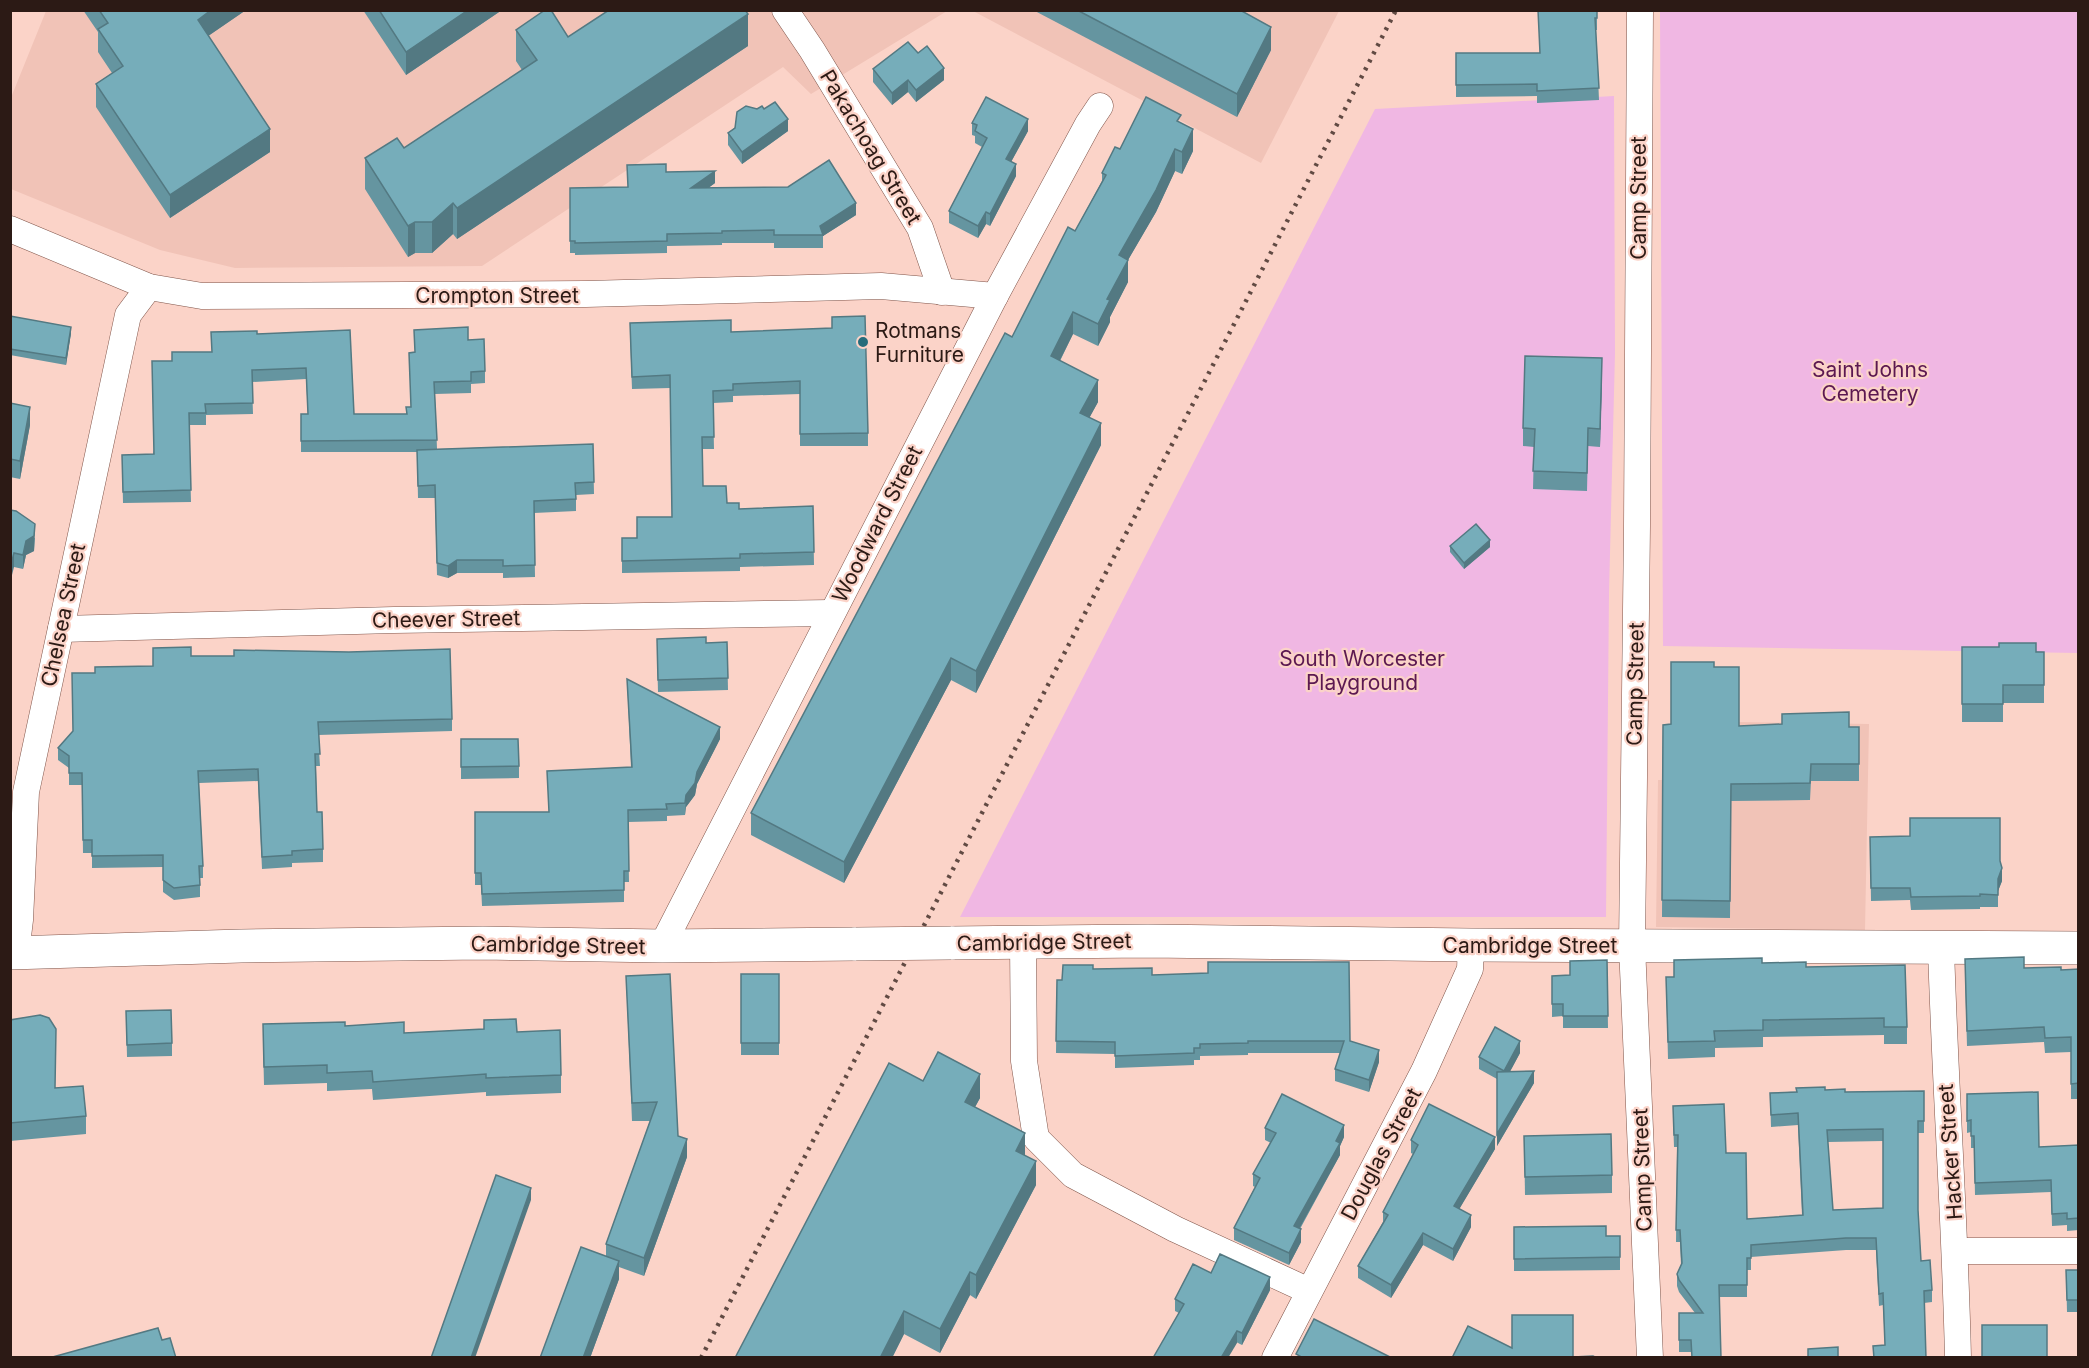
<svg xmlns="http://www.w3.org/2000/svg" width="2089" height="1368" font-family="Inter,sans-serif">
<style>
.built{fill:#f1c3b7}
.green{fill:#f0b7e3}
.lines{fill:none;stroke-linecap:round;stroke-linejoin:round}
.minor-casing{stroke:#80554a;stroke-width:27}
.primary-casing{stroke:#80554a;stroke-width:34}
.minor{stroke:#fff;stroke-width:26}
.primary{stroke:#fff;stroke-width:33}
.rail{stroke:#614a43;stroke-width:4.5;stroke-dasharray:3 6;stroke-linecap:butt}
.primary-bridge-casing{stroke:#80554a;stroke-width:34;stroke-linecap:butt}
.primary-bridge{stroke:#fff;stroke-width:33}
.wall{fill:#6595a0;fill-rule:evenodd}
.shaded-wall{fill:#537982}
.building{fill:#76adba;stroke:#537982;stroke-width:1.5;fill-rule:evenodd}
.poi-dot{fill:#266c7b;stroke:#fbd3c8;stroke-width:2}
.labels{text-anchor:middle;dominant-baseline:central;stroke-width:4.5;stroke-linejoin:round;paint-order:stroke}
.street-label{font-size:21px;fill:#2c1a15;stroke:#fbd3c8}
.poi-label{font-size:21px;fill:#2c1a15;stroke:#fbd3c8;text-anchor:start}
.park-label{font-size:21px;fill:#5c1851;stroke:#fbd3c8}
</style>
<rect width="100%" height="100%" fill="#fbd3c8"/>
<g class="built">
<polygon points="46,11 947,11 811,94 783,67 482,266 235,268 160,250 11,189 10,100"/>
<polygon points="973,11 1339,11 1261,163"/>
<polygon points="1738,722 1869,724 1865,930 1656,927 1658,780 1737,781"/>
</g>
<g class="green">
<polygon points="1660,11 2078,11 2078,653 1663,646"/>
<polygon points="1614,96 1615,353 1609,593 1606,917 960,917 1375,109"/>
</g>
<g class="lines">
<g class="minor-casing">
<g id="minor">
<polyline points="785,10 812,50 920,228 942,292"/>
<polyline points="1640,10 1637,526 1632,946 1650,1358"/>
<polyline points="10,229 149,287 202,296 586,294 881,286 995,296"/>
<polyline points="61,629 394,620 831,613"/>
<polyline points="1023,943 1024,1061 1036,1138 1073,1175 1175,1229 1309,1291"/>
<polyline points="662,946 995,296 1088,124 1100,106"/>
<path d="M1941 947C1945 1084 1955 1221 1958 1358"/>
<polyline points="16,953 20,920 26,792 128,315 149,287"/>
<polyline points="1956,1251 2078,1251"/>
<polyline points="1275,1358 1424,1071 1470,969 1471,945"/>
</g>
</g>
<g class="primary-casing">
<g id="primary">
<polyline points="951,943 1148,941 1471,945 2078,948"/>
<polyline points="10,953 241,946 483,943 662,946 856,944"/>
</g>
</g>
<use href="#minor" class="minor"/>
<use href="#primary" class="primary"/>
<polyline class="rail" points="701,1358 1396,10"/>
<g class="primary-bridge-casing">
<polyline id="primary-bridge" points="856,944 951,943"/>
</g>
<use href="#primary-bridge" class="primary-bridge"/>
</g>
<g class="wall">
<polygon points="83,10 246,10 208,36 270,152 170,218 96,107 96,84 112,73 98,52 98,32"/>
<polygon points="363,10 502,10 406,75"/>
<polygon points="1033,10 1240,10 1271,50 1237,117"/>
<polygon points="1597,10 1597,30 1596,30 1599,100 1537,103 1537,96 1456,97 1456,53 1539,53"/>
<polygon points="516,30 568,37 748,46 457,239 453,234 432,253 415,253 408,257 365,189 365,158 404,148 522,70 516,61"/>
<polygon points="918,53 944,80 916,102 908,92 892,105 873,82 873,69"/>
<polygon points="757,109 764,109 788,131 742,164 728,145 728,133"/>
<polygon points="972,123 1028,131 1011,162 1016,176 990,226 986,224 978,238 949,223 949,211 982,147 975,143 975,136 972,135"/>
<polygon points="1181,123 1193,151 1182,174 1175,171 1156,212 1128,260 1128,282 1110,317 1110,322 1098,346 1073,334 1060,361 1098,402 1089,418 1101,445 976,693 951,680 844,883 751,835 751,813 1012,337 1075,231 1102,181 1102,173 1120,149"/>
<polygon points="666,172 715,183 708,188 856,215 823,236 823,248 774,248 774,243 722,243 722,245 667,246 667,253 575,255 575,253 570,253 570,188 627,187"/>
<polygon points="10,316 71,333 66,365 10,355"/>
<polygon points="832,328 868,433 868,446 800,446 800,394 733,396 733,402 713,403 714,449 702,449 703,486 727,503 739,509 813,506 814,565 740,567 740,571 622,573 622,538 637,538 672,517 670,388 632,389 630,335 731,332"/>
<polygon points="350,330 354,414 406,414 411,407 414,352 468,340 485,371 485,383 471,384 471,393 435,394 437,449 593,444 594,494 576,495 576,511 534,513 535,577 503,578 503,573 457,573 448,578 437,575 435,498 418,498 417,452 301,452 301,414 308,414 306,379 252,382 253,414 206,415 206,425 189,425 191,502 123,503 122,455 153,454 172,361 212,352 257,334"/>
<polygon points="1602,376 1600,447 1588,446 1587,491 1533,489 1534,447 1523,446 1523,428"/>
<polygon points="10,403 30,425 20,479 10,477"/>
<polygon points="10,510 35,538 34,551 26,555 23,569 14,567"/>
<polygon points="1450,546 1490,547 1464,569 1450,552"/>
<polygon points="727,642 728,690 658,692 657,651 706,643"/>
<polygon points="1962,647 2044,652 2044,703 2003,703 2003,722 1962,722"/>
<polygon points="191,656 452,719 452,731 318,735 320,766 316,766 317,812 323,849 323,862 292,863 292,867 262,869 258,781 199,783 203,866 203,878 200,878 200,897 174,900 163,892 163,867 92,868 92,853 83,853 82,785 69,785 69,768 58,760 58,748 73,731 95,673 153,666"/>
<polygon points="1714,667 1739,726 1859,727 1859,781 1811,781 1810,800 1731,801 1730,918 1662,917 1663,725 1671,724"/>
<polygon points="627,679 720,739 697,784 695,795 686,807 685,815 667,816 667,821 628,822 629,882 624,882 624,902 482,906 481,885 475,885 475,812 549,812 547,771 631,767"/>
<polygon points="461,739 519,766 519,778 461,779"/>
<polygon points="1870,837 2000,861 2002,881 1998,891 1998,907 1980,907 1980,909 1911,910 1910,900 1871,901"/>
<polygon points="1607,960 1608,1028 1563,1028 1563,1016 1552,1017 1552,976 1570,975"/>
<polygon points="1674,960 1762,963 1806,967 1907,1027 1907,1044 1884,1044 1884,1035 1763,1037 1763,1047 1715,1048 1715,1057 1668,1059 1666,977 1674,977"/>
<polygon points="2024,968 2061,970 2079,969 2079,1099 2071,1099 2071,1052 2045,1053 2044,1042 1967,1046 1965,975"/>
<polygon points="1093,969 1152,975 1350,1041 1379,1062 1369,1092 1335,1081 1335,1069 1340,1053 1248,1053 1248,1055 1200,1056 1200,1060 1194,1060 1194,1065 1115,1068 1115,1054 1056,1053 1057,980 1062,980"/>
<rect x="741" y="974" width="38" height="81"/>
<polygon points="626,976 678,1136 687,1157 644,1276 619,1267 619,1279 590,1358 540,1358 606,1256 606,1244 650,1121 632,1121"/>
<polygon points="126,1011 172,1043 172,1056 127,1057"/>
<polygon points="10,1020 55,1088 86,1116 86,1134 10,1141"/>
<polygon points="345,1026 404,1033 517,1032 561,1075 561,1093 486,1096 486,1092 373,1100 372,1089 327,1091 327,1083 264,1085 263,1042"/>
<polygon points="1520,1053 1510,1071 1534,1083 1497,1146 1497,1079 1479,1069 1479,1057"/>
<polygon points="923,1081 980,1098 975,1107 1025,1156 1036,1185 976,1299 970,1295 940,1353 904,1334 892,1358"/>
<path d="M1825 1090 1845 1092 1924 1091V1133H1918V1210L1921 1261 1932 1290V1302L1924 1303 1926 1358H1873V1346L1885 1345 1883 1305 1879 1306 1876 1250H1846L1751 1257V1270H1747V1297H1719L1691 1352H1679V1313H1695L1679 1292 1677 1286V1274L1681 1265 1680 1242H1676L1677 1147H1674L1673 1118 1726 1153 1747 1219 1802 1215 1798 1125 1771 1127 1770 1093ZM1883 1141V1208L1833 1210 1828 1142Z"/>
<polygon points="1967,1094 2039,1147 2079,1145 2079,1230 2067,1231 2067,1225 2052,1226 2051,1192 1975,1195 1974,1148 1971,1148 1971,1132 1967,1133"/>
<polygon points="1265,1128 1344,1137 1340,1146 1340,1155 1300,1229 1301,1242 1289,1265 1234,1240 1234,1228 1255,1187 1253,1186 1253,1174 1271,1143 1265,1140"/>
<polygon points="1524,1136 1612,1175 1612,1193 1525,1195"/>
<polygon points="1411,1140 1495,1149 1459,1209 1471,1227 1453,1261 1423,1245 1391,1298 1358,1278 1358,1266 1383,1222 1383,1212 1413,1154 1411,1153"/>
<polygon points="1514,1227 1606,1236 1620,1236 1620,1270 1514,1271"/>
<polygon points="2066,1270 2079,1270 2079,1312 2067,1312"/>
<polygon points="1211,1273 1270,1290 1242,1345 1175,1311 1175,1299"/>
</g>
<g class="shaded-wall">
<polygon points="211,10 246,10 198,43 198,20"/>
<polygon points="468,10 502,10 406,75 406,52"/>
<polygon points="748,14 748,46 457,239 457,208"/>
<polygon points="1271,27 1271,50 1237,117 1237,94"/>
<polygon points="944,68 944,80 916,102 916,90"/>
<polygon points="908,80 908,92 892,105 892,93"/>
<polygon points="788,119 788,131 742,164 742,152"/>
<polygon points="1028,119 1028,131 1006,171 1006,159"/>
<polygon points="270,129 270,152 170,218 170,195"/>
<polygon points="1193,129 1193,151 1182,174 1182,152"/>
<polygon points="1175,149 1175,171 1156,212 1128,260 1128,282 1110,317 1110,322 1098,346 1098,324 1107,299 1119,255"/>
<polygon points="1016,164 1016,176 990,226 990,214"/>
<polygon points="715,171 715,183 691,201 691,188"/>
<polygon points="453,203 453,234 432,253 432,222"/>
<polygon points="856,203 856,215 823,236 820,226"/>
<polygon points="986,212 986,224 978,238 978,226"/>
<polygon points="415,222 415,253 408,257 408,226"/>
<polygon points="1073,312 1073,334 1051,378 1051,356"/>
<polygon points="71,327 71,333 66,365 66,358"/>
<polygon points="1602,358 1602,376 1600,447 1600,429"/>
<polygon points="1098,380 1098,402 1080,435 1080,413"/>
<polygon points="30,407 30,425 20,479 20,461"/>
<polygon points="1101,423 1101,445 976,693 976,671"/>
<polygon points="35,524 34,551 26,555 23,569 23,555 26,541"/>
<polygon points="1490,540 1490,547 1464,569 1464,563"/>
<polygon points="14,553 14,567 10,583 10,568"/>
<polygon points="457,560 457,573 448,578 448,566"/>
<polygon points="951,658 951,680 844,883 844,862"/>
<polygon points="720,727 720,739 697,784 695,795 686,807 685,815 686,795"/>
<polygon points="2002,868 2002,881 1998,891 1998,907 1998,879"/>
<polygon points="1520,1041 1520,1053 1504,1083 1504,1071"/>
<polygon points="1379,1050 1379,1062 1369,1092 1369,1080"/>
<polygon points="1534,1071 1534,1083 1497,1146 1497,1134"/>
<polygon points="980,1074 980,1098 965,1125 965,1102"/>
<polygon points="1344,1125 1344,1137 1340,1146 1340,1155 1294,1238 1294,1226"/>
<polygon points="1025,1133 1025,1156 1016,1151"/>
<polygon points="1495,1137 1495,1149 1454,1218 1454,1206"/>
<polygon points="687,1139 687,1157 644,1276 644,1258"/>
<polygon points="1036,1161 1036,1185 976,1299 976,1275"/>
<polygon points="531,1188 531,1200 475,1358 471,1358"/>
<polygon points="1471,1215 1471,1227 1453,1261 1453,1249"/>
<polygon points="1301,1229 1301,1242 1289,1265 1289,1253"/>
<polygon points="1423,1233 1423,1245 1391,1298 1391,1285"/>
<polygon points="619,1261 619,1279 590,1358 583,1358"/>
<polygon points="970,1272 970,1295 940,1353 940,1329"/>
<polygon points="1270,1277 1270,1290 1242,1345 1242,1333"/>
<polygon points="904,1311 904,1334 892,1358 880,1358"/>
<polygon points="1237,1331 1237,1343 1228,1358 1221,1358"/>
</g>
<g class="building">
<polygon points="99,10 211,10 198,20 270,129 170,195 96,84 123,66 98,29 108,23"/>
<polygon points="379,10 468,10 406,52"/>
<polygon points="545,10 551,10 568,37 609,10 745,10 748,14 457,208 453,203 432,222 415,222 408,226 365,158 397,138 404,148 537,60 516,30"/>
<polygon points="1077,10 1240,10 1271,27 1237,94"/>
<polygon points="1538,10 1597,10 1597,18 1595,18 1599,88 1537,91 1537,84 1456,85 1456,53 1540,53"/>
<polygon points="908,42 918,53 927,46 944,68 916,90 908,80 892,93 873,69"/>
<polygon points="986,97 1028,119 1006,159 1016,164 990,214 986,212 978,226 949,211 987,138 975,131 977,125 972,123"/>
<polygon points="1146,97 1181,115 1177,121 1193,129 1182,152 1175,149 1156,190 1119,255 1128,260 1107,299 1110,300 1098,324 1073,312 1051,356 1098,380 1080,413 1101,423 976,671 951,658 844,862 751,813 1005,333 1012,337 1068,227 1075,231 1106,175 1102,173 1115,147 1120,149"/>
<polygon points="775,102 788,119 742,152 728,133 735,128 737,112 746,106 757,109 762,106 764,109"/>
<polygon points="829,160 856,203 820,226 823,235 774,235 774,230 722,231 722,233 667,234 667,241 575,243 575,241 570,241 570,188 628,187 627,165 666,164 666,172 715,171 691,188 788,187"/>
<polygon points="10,316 71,327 66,358 10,349"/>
<polygon points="865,316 868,433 800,434 800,381 733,384 733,390 713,391 714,437 702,437 703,486 726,486 727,503 739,503 739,509 813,506 814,552 740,554 740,558 622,561 622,538 637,538 637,517 672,517 670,375 632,377 630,323 731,320 731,332 832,328 832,317"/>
<polygon points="468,327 468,340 484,339 485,371 471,372 471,381 434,382 437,440 301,441 301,414 308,414 306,368 252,370 253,403 205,404 206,413 189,413 191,490 123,492 122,455 154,454 152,361 172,361 172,352 212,352 211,332 257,331 257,334 350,330 354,414 407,414 406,407 411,407 409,353 415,352 414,330"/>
<polygon points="1525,356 1602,358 1600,429 1588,428 1587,473 1533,471 1535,429 1523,428"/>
<polygon points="10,403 30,407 20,461 10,459"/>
<polygon points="593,444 594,482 575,483 576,499 534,501 535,565 503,566 503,560 457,560 448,566 437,563 435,485 418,486 417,450"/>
<polygon points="10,510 16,511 35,524 34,536 26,541 23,555 14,553 10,568"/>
<polygon points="1476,524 1490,540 1464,563 1450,546"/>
<polygon points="706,637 706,643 727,642 728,678 658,680 657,639"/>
<polygon points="1999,643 2036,643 2036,652 2044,652 2044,685 2003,685 2003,704 1962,704 1962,647 1999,647"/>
<polygon points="191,647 191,656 234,656 234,650 349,652 450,649 452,719 318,722 320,754 315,754 317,812 322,812 323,849 292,851 292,855 262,857 258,769 198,771 203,866 199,866 200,885 174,888 163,880 163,855 92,856 92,840 83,840 82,773 69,773 69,756 58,748 73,731 72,673 95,673 95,667 153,666 153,648"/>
<polygon points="1671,662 1714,662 1714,667 1739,667 1739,726 1782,724 1782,714 1849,712 1849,727 1859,727 1859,764 1811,764 1810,783 1731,784 1730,901 1662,900 1663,725 1671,724"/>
<polygon points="627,679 720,727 697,772 695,783 686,795 685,803 666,804 667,809 628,810 629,871 624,871 624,890 482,894 481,873 475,873 475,812 549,812 547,771 632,767"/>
<polygon points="461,739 518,739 519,766 461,767"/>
<polygon points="1910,818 2000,818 2000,861 2002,868 1998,879 1998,895 1980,894 1980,896 1911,897 1910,888 1871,888 1870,837 1910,836"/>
<polygon points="2024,957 2024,968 2061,967 2061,970 2079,969 2079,1083 2071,1084 2071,1037 2045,1038 2044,1027 1967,1031 1965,959"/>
<polygon points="1762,958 1762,963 1806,962 1806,967 1905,965 1907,1027 1884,1027 1884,1018 1763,1020 1763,1030 1714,1031 1715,1041 1668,1042 1666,977 1674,977 1674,960"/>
<polygon points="1607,960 1608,1016 1563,1016 1563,1004 1552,1004 1552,976 1570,975 1570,961"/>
<polygon points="1208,962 1349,962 1350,1041 1379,1050 1369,1080 1335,1069 1344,1041 1248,1041 1248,1043 1200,1044 1200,1048 1194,1048 1194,1053 1115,1056 1115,1042 1056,1041 1057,980 1062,980 1063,965 1093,965 1093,969 1152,968 1152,975 1208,973"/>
<polygon points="670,974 678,1136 687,1139 644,1258 606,1244 657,1102 632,1103 626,976"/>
<rect x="741" y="974" width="38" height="69"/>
<polygon points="171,1010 172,1043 127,1045 126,1011"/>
<polygon points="40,1015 49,1018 56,1029 55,1088 83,1086 86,1116 10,1123 10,1020"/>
<polygon points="516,1019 517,1032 560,1030 561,1075 486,1078 486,1074 373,1082 372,1071 327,1073 327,1065 264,1067 263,1024 345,1022 345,1026 404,1022 404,1033 484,1029 484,1020"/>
<polygon points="1495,1027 1520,1041 1504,1071 1479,1057"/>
<polygon points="938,1052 980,1074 965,1102 1025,1133 1016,1151 1036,1161 976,1275 970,1272 940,1329 904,1311 880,1358 735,1358 889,1063 923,1081"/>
<polygon points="1534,1071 1497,1134 1497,1072"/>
<path d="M1825 1087V1090L1845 1089V1092L1924 1091V1121H1918V1210L1921 1261 1930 1260 1932 1290 1924 1291 1926 1358H1874L1873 1346 1885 1345 1883 1293 1879 1294 1876 1238H1846L1751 1245V1258H1747V1285H1719L1721 1358H1692L1691 1340H1679V1313H1703L1679 1280 1677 1274 1682 1263 1680 1230H1676L1678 1135H1674L1673 1106 1724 1104 1726 1153H1746L1747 1219 1803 1215 1798 1113 1771 1115 1770 1093 1797 1092 1796 1088ZM1883 1129V1208L1833 1210 1827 1130Z"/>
<polygon points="2038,1092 2039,1147 2079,1145 2079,1218 2067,1219 2067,1213 2052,1214 2051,1180 1975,1183 1974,1136 1971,1136 1971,1120 1967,1121 1967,1094"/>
<polygon points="1282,1094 1344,1125 1336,1141 1340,1143 1294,1226 1301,1229 1289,1253 1234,1228 1260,1178 1253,1174 1276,1133 1265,1128"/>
<polygon points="1429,1104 1495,1137 1454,1206 1471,1215 1453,1249 1423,1233 1391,1285 1358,1266 1388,1215 1383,1212 1418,1145 1411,1140"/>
<polygon points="1611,1134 1612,1175 1525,1177 1524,1136"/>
<polygon points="496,1175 531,1188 471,1358 431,1358"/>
<polygon points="1606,1226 1606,1236 1620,1236 1620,1257 1514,1259 1514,1227"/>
<polygon points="581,1247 619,1261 583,1358 540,1358"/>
<polygon points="1220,1254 1270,1277 1242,1333 1237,1331 1221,1358 1153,1358 1184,1304 1175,1299 1193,1264 1211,1273"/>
<polygon points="2066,1270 2079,1270 2079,1300 2067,1300"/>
<polygon points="1512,1315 1573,1315 1573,1357 1593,1356 1597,1358 1452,1358 1468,1326 1512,1348"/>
<polygon points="1314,1319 1392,1358 1303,1358 1296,1354"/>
<rect x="1982" y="1325" width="65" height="33"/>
<polygon points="158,1328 162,1340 170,1338 176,1358 49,1358"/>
<polygon points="1838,1347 1838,1358 1808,1358 1808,1349"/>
</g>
<circle class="poi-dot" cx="863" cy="342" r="6"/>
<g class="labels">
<g class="street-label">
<text transform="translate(871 147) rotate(59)">Pakachoag Street</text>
<text transform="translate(1638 198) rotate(-90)">Camp Street</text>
<text x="497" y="295">Crompton Street</text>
<text transform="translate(877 524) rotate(-63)">Woodward Street</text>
<text transform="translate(63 615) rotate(-78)">Chelsea Street</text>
<text transform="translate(446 619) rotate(-1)">Cheever Street</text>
<text transform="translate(1635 684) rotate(-89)">Camp Street</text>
<text transform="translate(1044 942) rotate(-1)">Cambridge Street</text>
<text transform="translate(558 945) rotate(1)">Cambridge Street</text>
<text x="1530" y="945">Cambridge Street</text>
<text transform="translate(1950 1152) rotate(-94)">Hacker Street</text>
<text transform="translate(1381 1154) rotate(-62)">Douglas Street</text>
<text transform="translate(1642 1170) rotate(-92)">Camp Street</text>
</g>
<g class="poi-label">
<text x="875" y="330">Rotmans<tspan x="875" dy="24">Furniture</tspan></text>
</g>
<g class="park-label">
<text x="1870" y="369">Saint Johns<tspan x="1870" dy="24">Cemetery</tspan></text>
<text x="1362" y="658">South Worcester<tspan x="1362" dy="24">Playground</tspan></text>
</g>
</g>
<rect width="2089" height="1368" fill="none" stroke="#2c1a15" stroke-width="24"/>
</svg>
